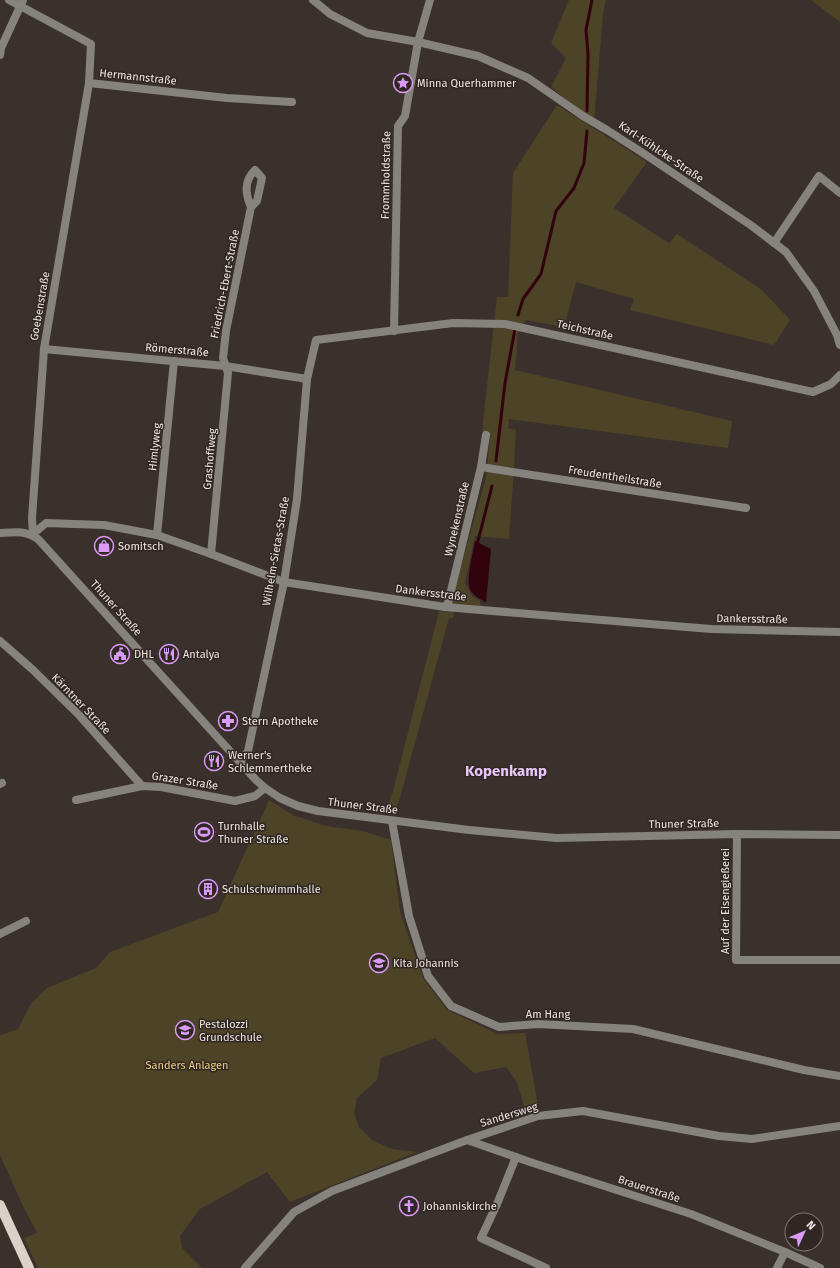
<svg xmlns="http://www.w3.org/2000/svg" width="840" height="1268" font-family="'Fira Sans',sans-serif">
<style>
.green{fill:#4d4327}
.water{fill:#32030d}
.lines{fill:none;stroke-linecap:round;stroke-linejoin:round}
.stream{stroke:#32030d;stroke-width:3}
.minor{stroke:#86837e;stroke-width:8}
.primary{stroke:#d9d2c9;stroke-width:10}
.labels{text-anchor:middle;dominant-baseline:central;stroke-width:3;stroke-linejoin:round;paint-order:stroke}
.street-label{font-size:11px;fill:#ece6e2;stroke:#312722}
.poi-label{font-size:11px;fill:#ece6e2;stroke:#312722;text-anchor:start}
.park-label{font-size:11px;fill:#ebd07f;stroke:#312722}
.district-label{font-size:15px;font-weight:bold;fill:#e8c5f9;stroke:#312722}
</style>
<rect width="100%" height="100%" fill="#3b312c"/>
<g class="green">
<polygon points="569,0 606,0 603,14 594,122 551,87 566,58 551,43"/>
<polygon points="811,0 840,0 840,22"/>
<polygon points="557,105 647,162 614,208 669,243 677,234 762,290 790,320 774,345 630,310 634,299 576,282 564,327 526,320 518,333 515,370 732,421 728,448 509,419 508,428 516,430 514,468 509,539 475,536 465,583 472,596 480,601 480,606 455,604 453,618 449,618 401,794 395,813 386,811 393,791 439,611 448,612 486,478 490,436 482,433 483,422 497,297 508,297 513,173"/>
<polygon points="269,800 293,815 326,826 363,831 391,840 400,912 423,978 447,1010 498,1034 525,1033 539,1110 526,1113 517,1082 506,1067 474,1073 435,1038 381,1058 377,1080 357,1098 354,1113 359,1127 372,1140 392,1149 417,1152 290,1202 267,1172 200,1209 180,1236 182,1248 202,1268 38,1268 24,1238 37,1233 22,1204 0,1155 0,1035 18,1029 30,1005 47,988 96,968 110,952 218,912"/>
</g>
<path class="water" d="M475 541 491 549 486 603C481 599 474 596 471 591 465 582 473 553 475 541Z"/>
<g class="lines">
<g class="stream">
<polyline points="587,111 588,54 586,30 592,0"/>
<polyline points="518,315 523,299 541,274 556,211 574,188 584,163 587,131"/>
<polyline points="496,461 505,383 515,329"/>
<polyline points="477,545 492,486"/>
</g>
<g class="minor">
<polyline points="9,0 91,44 89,83 227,98 292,102"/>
<polyline points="313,0 330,14 367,33 418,42 478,56 528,78 583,116 607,130 646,155 752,226 786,252 814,291 837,335 840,345"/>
<polyline points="0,55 1,48 23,0"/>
<polyline points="774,243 819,176 840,193"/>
<polyline points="394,331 398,126 405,116 418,42 430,0"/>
<polyline points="44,349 225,366 307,379"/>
<polyline points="481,467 746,508"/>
<path d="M0 533C14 532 26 530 38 539L256 780 265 788 280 798 298 806 318 811 469 830 556 838 737 834 840 835"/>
<polyline points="33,534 46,523 104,525 157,535 211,554 284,582 445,607 711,629 840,632"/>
<polyline points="33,534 32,518 44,349 89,83"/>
<polyline points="157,535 174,361"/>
<path d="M211 554 228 373 223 358 226 331 251 207 257 201 262 178 255 170C244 181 245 193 251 207"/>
<polyline points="445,607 448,603 481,467 486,435"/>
<polyline points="0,641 32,669 79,715 142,786"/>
<polyline points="240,762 248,751 284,582 297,499 307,379 316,340 453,323 505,324 813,392 831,384 840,375"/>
<polyline points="0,784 2,783"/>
<polyline points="76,800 142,786 161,787 235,801 255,796 265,788"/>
<polyline points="392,821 409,916 428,976 451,1006 499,1027 538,1024 633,1029 804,1070 840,1076"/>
<polyline points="737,834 736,960 840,960"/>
<polyline points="0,934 26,921"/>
<polyline points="467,1140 530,1162 691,1214 785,1252 820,1268"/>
<polyline points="516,1157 497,1204 481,1238 546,1268"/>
<polyline points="245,1268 294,1212 332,1191 467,1140 538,1116 583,1111 719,1136 752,1139 840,1126"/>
<polyline points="777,1268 785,1252"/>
</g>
<polyline class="primary" points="0,1205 29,1268"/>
</g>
<defs>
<g id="sight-ring" transform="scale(1)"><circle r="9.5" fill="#312722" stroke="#da9af7" stroke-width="1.5"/><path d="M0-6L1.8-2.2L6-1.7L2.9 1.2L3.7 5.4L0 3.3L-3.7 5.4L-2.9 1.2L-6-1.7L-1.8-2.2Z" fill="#da9af7"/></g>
<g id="shop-ring" transform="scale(1)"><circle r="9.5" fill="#312722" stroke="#da9af7" stroke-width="1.5"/><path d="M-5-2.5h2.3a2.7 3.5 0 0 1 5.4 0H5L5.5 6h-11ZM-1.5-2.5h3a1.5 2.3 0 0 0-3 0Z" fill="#da9af7"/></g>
<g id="civic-ring" transform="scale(1)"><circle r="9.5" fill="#312722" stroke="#da9af7" stroke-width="1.5"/><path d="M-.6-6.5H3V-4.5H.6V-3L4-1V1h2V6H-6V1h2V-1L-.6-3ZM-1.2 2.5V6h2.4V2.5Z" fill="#da9af7"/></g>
<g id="restaurant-ring" transform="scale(1)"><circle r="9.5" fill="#312722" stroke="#da9af7" stroke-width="1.5"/><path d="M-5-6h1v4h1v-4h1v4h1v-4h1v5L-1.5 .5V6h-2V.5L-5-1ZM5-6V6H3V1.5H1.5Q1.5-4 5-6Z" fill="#da9af7"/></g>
<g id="pharmacy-ring" transform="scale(1)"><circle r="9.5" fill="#312722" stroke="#da9af7" stroke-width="1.5"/><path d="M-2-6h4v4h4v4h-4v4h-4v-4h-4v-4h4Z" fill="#da9af7"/></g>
<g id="stadium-ring" transform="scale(1)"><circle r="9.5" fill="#312722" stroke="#da9af7" stroke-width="1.5"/><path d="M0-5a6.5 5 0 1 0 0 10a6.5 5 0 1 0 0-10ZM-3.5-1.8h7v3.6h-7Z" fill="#da9af7"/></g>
<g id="building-ring" transform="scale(1)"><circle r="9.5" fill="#312722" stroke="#da9af7" stroke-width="1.5"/><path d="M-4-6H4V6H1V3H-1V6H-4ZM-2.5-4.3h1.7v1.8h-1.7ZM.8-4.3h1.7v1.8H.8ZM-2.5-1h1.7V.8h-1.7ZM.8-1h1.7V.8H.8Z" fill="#da9af7"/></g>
<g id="school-ring" transform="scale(1)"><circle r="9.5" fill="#312722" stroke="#da9af7" stroke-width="1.5"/><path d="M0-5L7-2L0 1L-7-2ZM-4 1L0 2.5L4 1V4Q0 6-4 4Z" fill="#da9af7"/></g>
<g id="church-ring" transform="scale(1)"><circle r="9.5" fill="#312722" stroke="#da9af7" stroke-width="1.5"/><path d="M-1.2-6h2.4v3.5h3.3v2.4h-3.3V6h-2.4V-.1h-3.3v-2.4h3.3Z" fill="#da9af7"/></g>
</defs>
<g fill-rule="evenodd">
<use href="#sight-ring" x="403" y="83"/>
<use href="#shop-ring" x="104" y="546"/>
<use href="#civic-ring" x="120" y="654"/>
<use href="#restaurant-ring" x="169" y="654"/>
<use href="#pharmacy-ring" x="228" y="721"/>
<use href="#restaurant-ring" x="214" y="761"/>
<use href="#stadium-ring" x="204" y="832"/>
<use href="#building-ring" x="208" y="889"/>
<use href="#school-ring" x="379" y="963"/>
<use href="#school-ring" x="185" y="1030"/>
<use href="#church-ring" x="409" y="1206"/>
</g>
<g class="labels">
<g class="street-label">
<text transform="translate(138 77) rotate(6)">Hermannstraße</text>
<text transform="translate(661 152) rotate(34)">Karl-Kühlcke-Straße</text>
<text transform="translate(386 175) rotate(-89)">Frommholdstraße</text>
<text transform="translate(225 284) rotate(-79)">Friedrich-Ebert-Straße</text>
<text transform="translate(40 306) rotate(-80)">Goebenstraße</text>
<text transform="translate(585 330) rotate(13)">Teichstraße</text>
<text transform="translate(177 350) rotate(5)">Römerstraße</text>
<text transform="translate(155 447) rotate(-84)">Himlyweg</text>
<text transform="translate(210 459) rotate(-85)">Grashoffweg</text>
<text transform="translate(615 477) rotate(9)">Freudentheilstraße</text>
<text transform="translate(457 519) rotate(-77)">Wynekenstraße</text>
<text transform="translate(276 551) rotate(-80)">Wilhelm-Sietas-Straße</text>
<text transform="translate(431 593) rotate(7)">Dankersstraße</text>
<text transform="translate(116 608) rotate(48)">Thuner Straße</text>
<text transform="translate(752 619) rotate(1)">Dankersstraße</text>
<text transform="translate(81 704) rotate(46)">Kärntner Straße</text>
<text transform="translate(185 781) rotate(9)">Grazer Straße</text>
<text transform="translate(363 806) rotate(7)">Thuner Straße</text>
<text transform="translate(684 824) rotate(-1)">Thuner Straße</text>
<text transform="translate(725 901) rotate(-90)">Auf der Eisengießerei</text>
<text x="548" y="1014">Am Hang</text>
<text transform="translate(509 1115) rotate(-17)">Sandersweg</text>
<text transform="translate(649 1189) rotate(18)">Brauerstraße</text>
</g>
<g class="poi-label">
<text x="417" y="83">Minna Querhammer</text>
<text x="118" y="546">Somitsch</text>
<text x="134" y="654">DHL</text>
<text x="183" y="654">Antalya</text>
<text x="242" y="721">Stern Apotheke</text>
<text x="228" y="755">Werner's<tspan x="228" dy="13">Schlemmertheke</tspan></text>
<text x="218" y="826">Turnhalle<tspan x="218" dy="13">Thuner Straße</tspan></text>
<text x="222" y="889">Schulschwimmhalle</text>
<text x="393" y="963">Kita Johannis</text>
<text x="199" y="1024">Pestalozzi<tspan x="199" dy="13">Grundschule</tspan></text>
<text x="423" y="1206">Johanniskirche</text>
</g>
<g class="park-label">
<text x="187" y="1065">Sanders Anlagen</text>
</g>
<g class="district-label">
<text x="506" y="771">Kopenkamp</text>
</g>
</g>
<g transform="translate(804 1232) rotate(46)"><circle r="19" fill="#312722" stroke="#7c736f"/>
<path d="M0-3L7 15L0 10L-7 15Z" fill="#da9af7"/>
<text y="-6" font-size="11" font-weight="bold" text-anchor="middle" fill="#ece6e2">N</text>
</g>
</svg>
